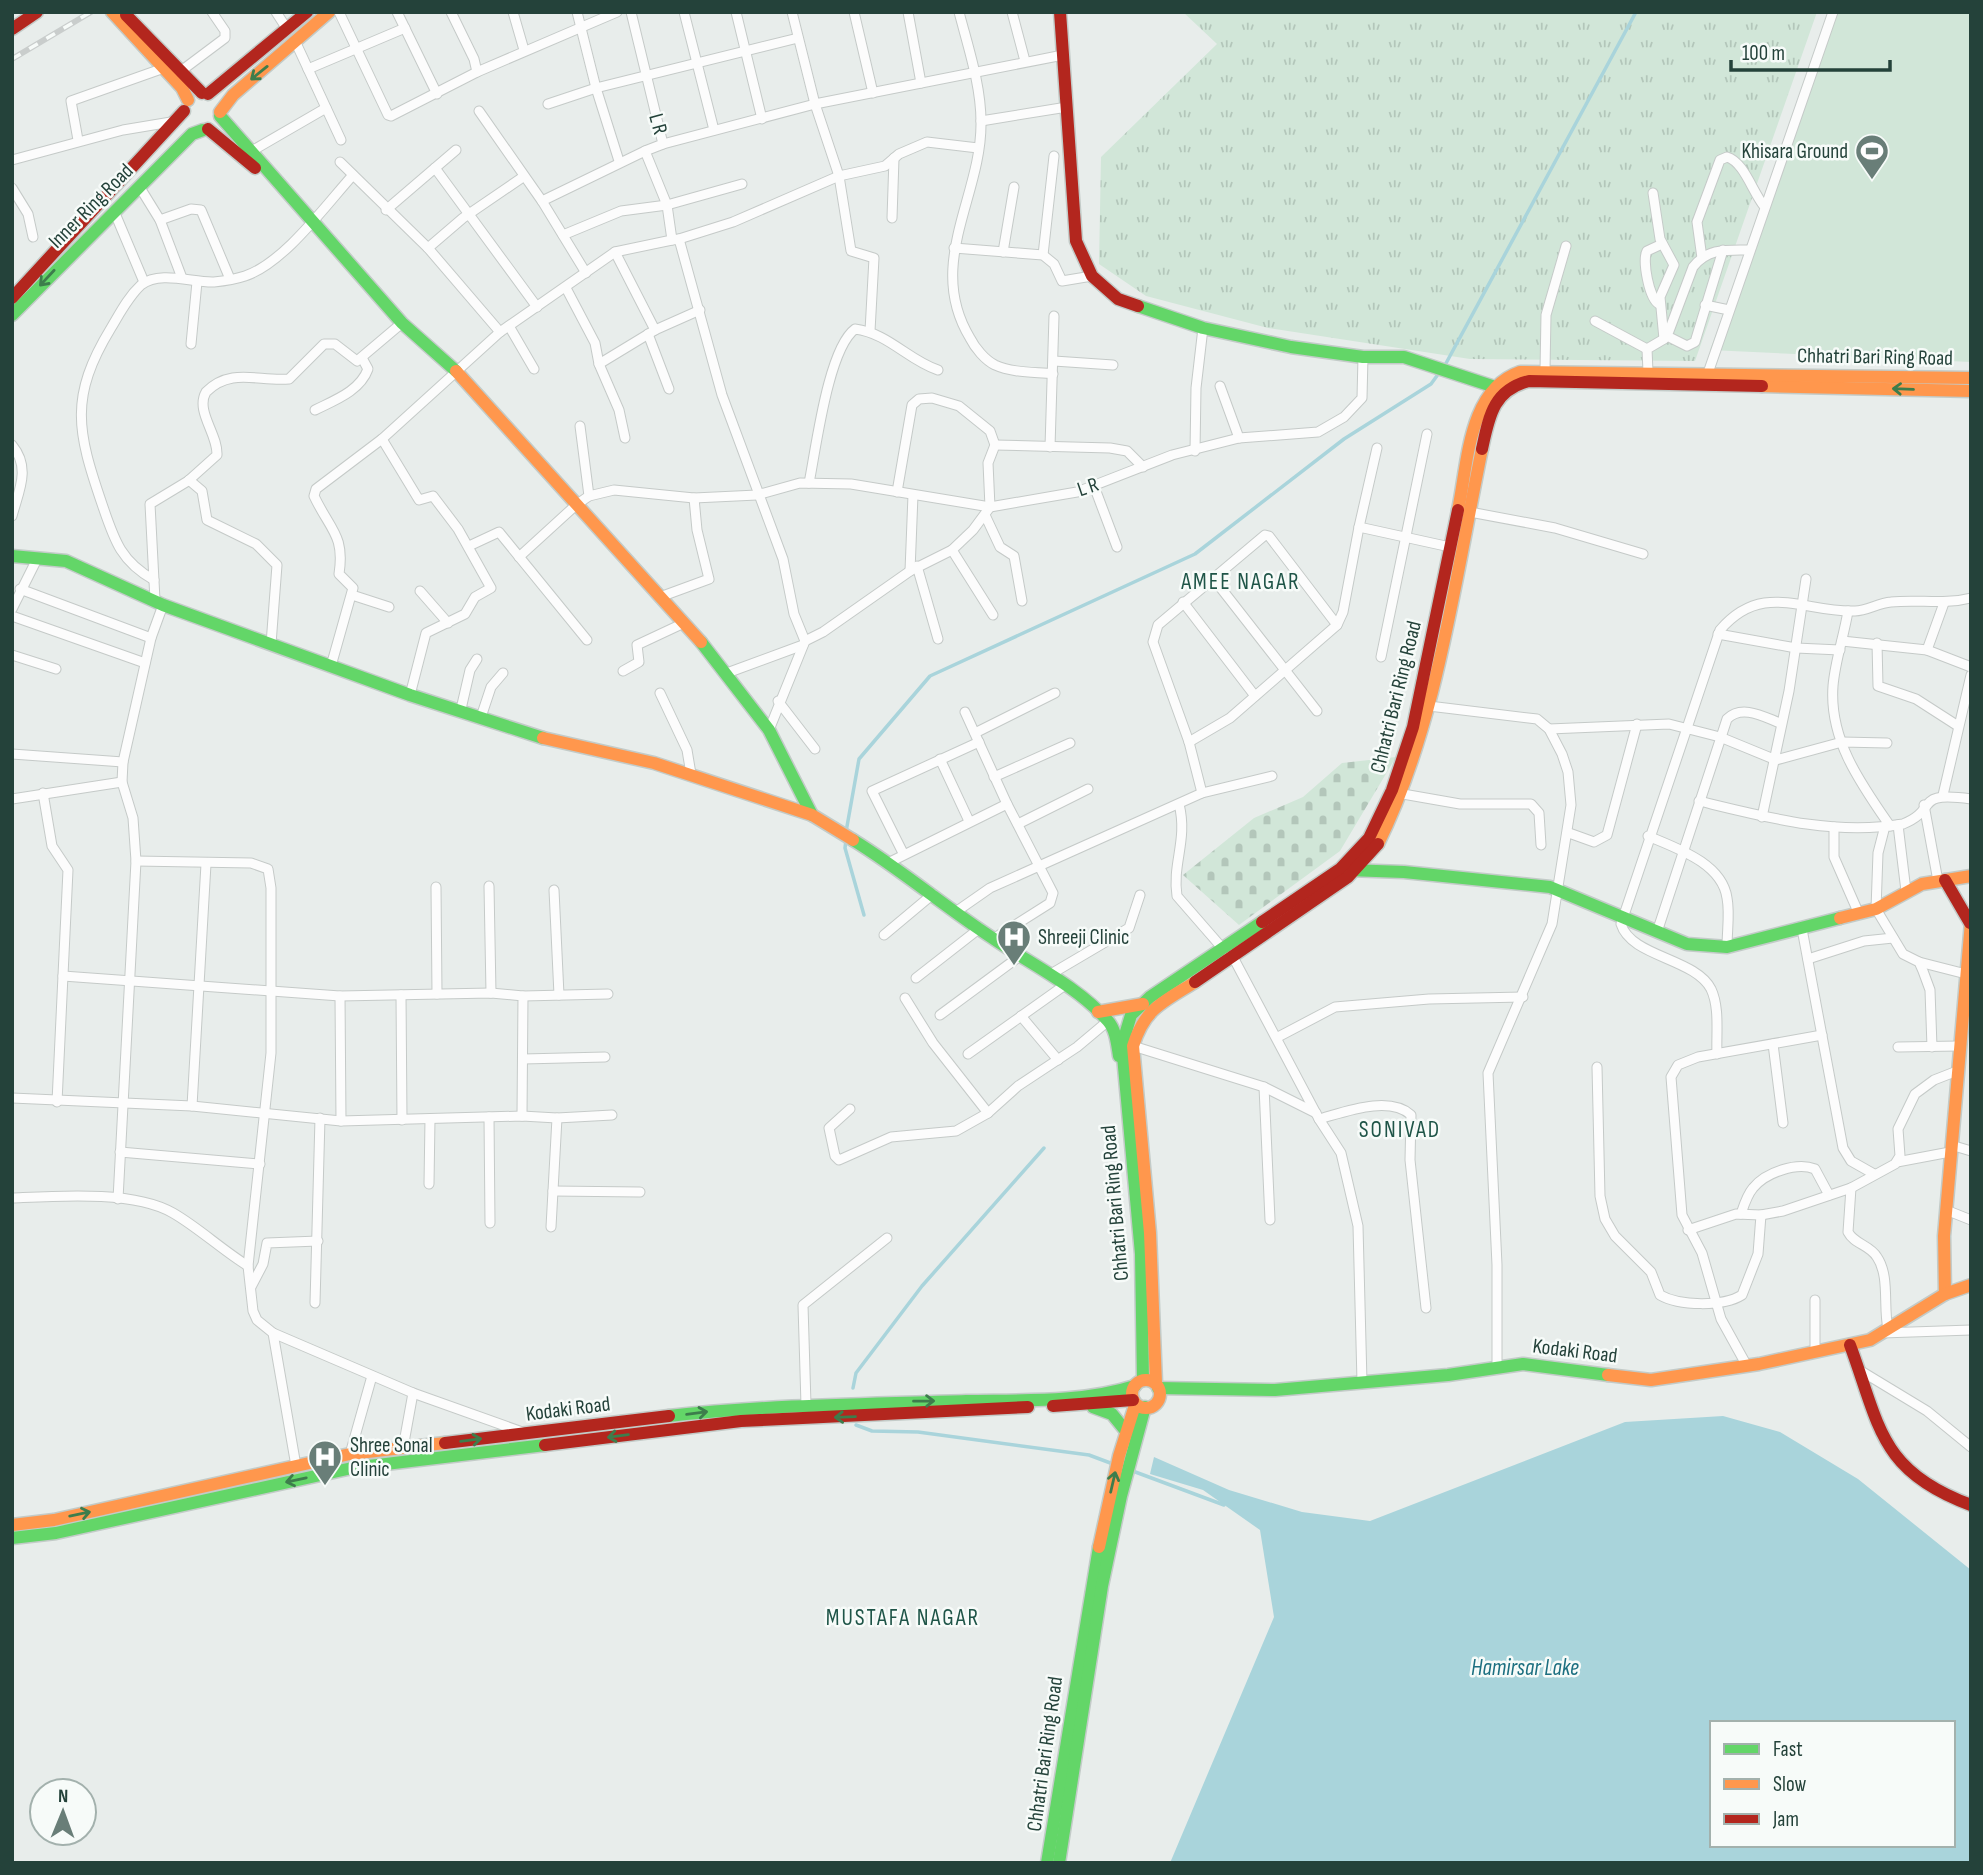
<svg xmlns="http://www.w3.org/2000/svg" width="1983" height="1875" font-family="'Sofia Sans Condensed',sans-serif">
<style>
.grass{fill:url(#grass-tufts)}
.cemetery{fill:url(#cemetery-stones)}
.garden{fill:#d1e6d8}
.water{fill:#a9d4db;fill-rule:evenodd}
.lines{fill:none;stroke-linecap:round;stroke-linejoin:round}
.stream{stroke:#a9d4db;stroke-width:3.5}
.street-casing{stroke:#c5cac8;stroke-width:11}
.fast-casing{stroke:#c3cbc8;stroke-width:15}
.slow-casing{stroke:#c3cbc8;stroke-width:15}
.jam-casing{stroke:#c3cbc8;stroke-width:15}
.street{stroke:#fcfcfc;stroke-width:9}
.fast{stroke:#63d668;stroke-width:12}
.slow{stroke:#ff974d;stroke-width:12}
.jam{stroke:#b3261e;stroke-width:12}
.rail-casing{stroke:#c9cdcc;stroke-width:6}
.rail{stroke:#f7fbf9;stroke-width:3.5;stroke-dasharray:10;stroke-linecap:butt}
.oneway{stroke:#3d7d4c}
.labels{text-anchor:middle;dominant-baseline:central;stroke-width:5;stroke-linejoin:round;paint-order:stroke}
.street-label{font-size:21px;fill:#24423a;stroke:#f7fbf9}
.poi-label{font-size:21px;fill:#24423a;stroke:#f7fbf9;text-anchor:start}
.neighbourhood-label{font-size:23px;letter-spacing:2px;fill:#1f5548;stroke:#f7fbf9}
.water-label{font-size:23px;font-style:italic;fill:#1c6f80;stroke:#f7fbf9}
</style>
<defs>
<pattern id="grass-tufts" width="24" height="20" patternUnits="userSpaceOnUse" patternTransform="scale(1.75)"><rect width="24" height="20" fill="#d1e6d8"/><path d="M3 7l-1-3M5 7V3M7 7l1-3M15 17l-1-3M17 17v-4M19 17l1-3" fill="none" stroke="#b3c6ba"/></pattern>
<pattern id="cemetery-stones" width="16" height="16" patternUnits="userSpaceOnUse" patternTransform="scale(1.75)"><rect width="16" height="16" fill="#d1e6d8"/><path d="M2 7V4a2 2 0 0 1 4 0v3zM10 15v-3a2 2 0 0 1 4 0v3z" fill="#b3c6ba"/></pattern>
</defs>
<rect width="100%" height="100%" fill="#e8edeb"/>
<polygon class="grass" points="1183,12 1817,12 1695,361 1470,359 1268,328 1146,296 1099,264 1101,157 1217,44"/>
<polygon class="cemetery" points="1396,757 1340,851 1239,925 1183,875 1254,818 1303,797 1342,763"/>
<polygon class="garden" points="1837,12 1971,12 1971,362 1710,350"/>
<path class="water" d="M1723 1416 1780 1432 1858 1479 1971 1570V1863H1170L1274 1617 1260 1530 1203 1490 1150 1474 1154 1457 1229 1490 1302 1512 1370 1521 1625 1422ZM1712 1723H1953V1845H1712Z"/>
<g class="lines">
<g class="stream">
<polyline points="1444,367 1636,12"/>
<polyline points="846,832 859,759 930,676 1195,554 1344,439 1431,384 1439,373"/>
<polyline points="846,840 845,848 864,915"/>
<polyline points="853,1388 856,1373 922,1286 1044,1148"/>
<polyline points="856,1425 872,1431 918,1432 1089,1455 1113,1464"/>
<polyline points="1130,1470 1224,1505"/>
</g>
<g class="street-casing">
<g id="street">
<polyline points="276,12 287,29"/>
<polyline points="339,12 388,115 391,116 477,72 617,12"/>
<polyline points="397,12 437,94"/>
<polyline points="451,12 474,59 477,72"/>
<polyline points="513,12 524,50"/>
<polyline points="577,12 596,88 619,161"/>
<polyline points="631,12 663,144 645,151 667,205 672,240 679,239 722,395 783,559 794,614 805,641 769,730"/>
<polyline points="684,12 714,130"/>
<polyline points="736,12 762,119"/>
<polyline points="792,12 815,104 839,176 851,251 874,258 870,331"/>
<polyline points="854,12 873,93"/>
<polyline points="908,12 921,83"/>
<path d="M959 12C968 47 981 85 981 122 982 196 925 264 970 338 975 348 985 360 995 365 1013 373 1034 372 1053 374"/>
<polyline points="1012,12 1025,61"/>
<polyline points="296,43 341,140"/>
<polyline points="308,69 405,28"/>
<polyline points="181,71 225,38 225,31 212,12"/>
<polyline points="548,104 596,88 798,38"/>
<polyline points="479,111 542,201 586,273"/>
<polyline points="981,121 1067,107"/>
<polyline points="78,140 71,101 164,68"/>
<polyline points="663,144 815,104 1063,55"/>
<polyline points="250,152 326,108"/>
<polyline points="12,160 123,130 177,121"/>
<polyline points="340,162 428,248 500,332"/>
<polyline points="435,168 537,307"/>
<polyline points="139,186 160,220 182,278"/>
<polyline points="12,188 28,214 33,237"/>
<polyline points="1653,193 1660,239 1674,265 1660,297 1664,339"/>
<polyline points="542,201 645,151"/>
<polyline points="386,210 456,150"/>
<polyline points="114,211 144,282"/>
<polyline points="892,218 894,158"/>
<polyline points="160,220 191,209 201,210 230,279"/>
<polyline points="563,235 621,211 667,205 742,184"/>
<polyline points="679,239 733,222 839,176 885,166 899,154 927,142 978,148"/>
<polyline points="428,248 463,218 523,177"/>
<polyline points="954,248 1043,255 1054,264 1062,281 1092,276"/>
<polyline points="615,252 655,330"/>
<polyline points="1003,252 1014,187"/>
<polyline points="1043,255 1054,156"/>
<path d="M1702 258 1697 222 1720 160 1727 157C1744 162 1752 191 1764 206"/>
<polyline points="566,288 595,343 599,364 619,410 625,438"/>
<path d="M1659 304C1649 299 1642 260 1647 251L1662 244"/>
<polyline points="1705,305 1729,310"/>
<polyline points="1595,321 1647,349"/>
<polyline points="509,326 534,369"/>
<polyline points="648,334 669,389"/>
<polyline points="1667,336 1687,346 1695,342 1723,250"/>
<polyline points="191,344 197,282"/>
<polyline points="1054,361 1113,365"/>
<polyline points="599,364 655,330 700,310"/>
<polyline points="1545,370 1546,315 1566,246"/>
<path d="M1648 372 1647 349 1664 339 1669 331 1693 267C1708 248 1726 250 1749 250"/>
<polyline points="1708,373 1833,12"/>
<polyline points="1220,386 1239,438"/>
<path d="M315 410C335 400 360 391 368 369L362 358"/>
<polyline points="580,426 589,496"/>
<polyline points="382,439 419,500 433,496 458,529 491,588 475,597 465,614 426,633 410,695"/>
<path d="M12 445C31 468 19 490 12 516"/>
<polyline points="995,445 1110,448 1127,451 1143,467"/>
<polyline points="1050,447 1054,316"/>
<polyline points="1195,451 1196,388 1203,328"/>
<polyline points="189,480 202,491 207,520 256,544 277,565 271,644"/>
<path d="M809 483C816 449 828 349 855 329 888 333 908 360 938 370"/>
<polyline points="1094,486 1117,547"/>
<polyline points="1470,512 1555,528 1643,554"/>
<polyline points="985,515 1000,547 1014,556 1022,601"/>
<polyline points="1359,527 1377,448"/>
<polyline points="469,546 499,532 587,640"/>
<polyline points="952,550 993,615"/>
<polyline points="519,557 576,505 589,496 614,490 694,498 757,495 800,483 851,484 990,507 1077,492 1172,455 1239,438 1318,432 1344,417 1362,398 1363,357"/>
<polyline points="917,566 938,639"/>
<polyline points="910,571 913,495"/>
<polyline points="1213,578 1317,711"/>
<path d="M154 580C120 561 114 539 102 504 77 431 69 397 111 328 120 313 128 297 141 285 160 270 193 283 214 282 224 281 236 279 245 276 284 263 325 206 353 175"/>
<polyline points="20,589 151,638"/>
<polyline points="420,591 448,623"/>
<polyline points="352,595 389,607"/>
<polyline points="660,597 709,579 697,530 694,498"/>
<path d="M155 600 150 504 188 481 217 455C218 434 195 411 206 392 231 367 259 382 289 379L324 344H335L357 361 402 323"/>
<polyline points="1183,602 1255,696"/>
<polyline points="12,609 37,559"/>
<path d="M1848 611C1844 636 1835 661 1833 686 1829 740 1861 784 1890 826"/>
<polyline points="12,616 145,663"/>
<polyline points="1718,634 1796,648 1840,650"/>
<polyline points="805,641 823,632 910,571 952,550 973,530 990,507 988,463 995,445 990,431 959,406 932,398 919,399 912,405 897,492"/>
<polyline points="1842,641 1927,650 1971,667"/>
<polyline points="1877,643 1878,686 1916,699 1958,726"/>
<polyline points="1927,650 1944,603"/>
<polyline points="12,655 56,669"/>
<polyline points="1381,657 1427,434"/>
<path d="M331 666 353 588 339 574C345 535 330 530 314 496L316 489 382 439 500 332 615 252 672 240"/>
<polyline points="623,671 639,662 637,645 684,623"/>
<polyline points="727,673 803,645"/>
<polyline points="660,693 687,750 691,774"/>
<polyline points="778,701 815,749"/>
<polyline points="1429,706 1537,719 1549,729 1562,754 1568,772 1571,805 1552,924 1488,1073 1497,1265 1497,1367"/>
<polyline points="461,709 470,670 477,659"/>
<polyline points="965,712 1007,804 1053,893 1050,903 993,939"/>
<polyline points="481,717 491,687 503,673"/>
<polyline points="1549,729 1669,724 1720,737 1776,760 1842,742 1887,743"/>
<polyline points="975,733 1055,693"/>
<polyline points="1189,742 1230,718 1337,625 1343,612 1359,527 1450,547"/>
<polyline points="12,754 123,762"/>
<polyline points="940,759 969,821"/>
<polyline points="994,777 1070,743"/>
<polyline points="43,793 52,846 68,870 57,1102"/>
<polyline points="1202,793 1189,742 1153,642 1158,625 1265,535 1269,536 1337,625"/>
<polyline points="1403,794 1460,804 1531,804 1539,813 1541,845"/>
<polyline points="1943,795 1971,675"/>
<polyline points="12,799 122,782"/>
<path d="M1699 801C1765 817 1834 836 1903 824 1940 809 1912 791 1971 799"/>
<path d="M1179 804C1188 840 1172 863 1177 896L1224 950"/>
<polyline points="1924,805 1938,881"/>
<polyline points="1762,817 1789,691 1806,579"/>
<polyline points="1018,824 1088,789"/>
<polyline points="1898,825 1906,891"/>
<polyline points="1885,826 1878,853 1876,909 1903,954 1919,962 1923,971 1930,990 1932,1047"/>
<polyline points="1834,827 1834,857 1859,914"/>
<polyline points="1569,833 1594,842 1607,835 1637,724"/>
<path d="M1648 836C1676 848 1722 863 1727 898 1730 913 1727 931 1727 947"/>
<polyline points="903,853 872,791 979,742"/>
<polyline points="136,861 251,863 268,869 271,888 271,1053 248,1266 253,1311 257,1320 273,1333 296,1466"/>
<polyline points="890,862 1007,804"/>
<polyline points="489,886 491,993"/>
<polyline points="436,887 437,994"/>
<polyline points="554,890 559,995"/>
<polyline points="957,911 990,888 1202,793 1272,776"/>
<polyline points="1802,929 1843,1148 1851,1161 1874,1174"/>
<path d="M1657 932 1727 719C1742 704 1764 717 1780 723"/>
<polyline points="884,935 933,894"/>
<polyline points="1233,957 1319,1119 1341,1153 1358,1226 1362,1382"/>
<polyline points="1808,959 1864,941 1893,938"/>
<polyline points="1919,962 1966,974"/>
<polyline points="1051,974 1129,928 1140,895"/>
<polyline points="63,976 340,996 491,993 523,996 522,1116"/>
<polyline points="916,978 980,928"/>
<polyline points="401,995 402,1120"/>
<polyline points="340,996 341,1121"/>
<polyline points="523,996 608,994"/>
<polyline points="905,998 933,1043 988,1113"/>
<polyline points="940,1015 1020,956"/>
<polyline points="1021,1016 1058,1060"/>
<polyline points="1278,1037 1335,1007 1429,999 1523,997"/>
<polyline points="1773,1044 1783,1123"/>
<polyline points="1133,1046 1264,1087 1316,1113"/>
<polyline points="1898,1047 1959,1046"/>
<polyline points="968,1054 1065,985"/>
<path d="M1717 1054C1716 1034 1720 1008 1711 989 1695 958 1631 957 1621 924L1720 630C1763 580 1804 613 1855 611 1867 611 1878 603 1891 602 1918 599 1944 605 1971 598"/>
<polyline points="523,1059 605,1057"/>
<path d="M1597 1067 1600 1196 1605 1219 1615 1236 1651 1272 1660 1295C1679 1306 1723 1307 1742 1295L1758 1254 1761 1215"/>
<polyline points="1264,1087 1270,1220"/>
<polyline points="12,1098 192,1106 341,1121 522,1116 557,1118 551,1227"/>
<polyline points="192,1106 206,864"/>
<polyline points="850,1109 829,1128 835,1156 839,1160 891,1137 956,1131 988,1113 1018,1086 1077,1047 1108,1021"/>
<polyline points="489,1117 490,1223"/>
<polyline points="557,1118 612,1115"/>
<path d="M1319 1119C1345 1112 1389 1095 1411 1115L1410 1160 1426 1308"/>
<polyline points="1951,1145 1971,1151"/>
<polyline points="120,1152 260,1164"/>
<polyline points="1897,1162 1950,1152"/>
<polyline points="429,1184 430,1119"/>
<path d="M1851 1188 1848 1232C1854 1244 1870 1245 1877 1257 1890 1276 1883 1307 1888 1329"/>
<polyline points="553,1191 640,1192"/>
<path d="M12 1198C56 1196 134 1190 173 1213 199 1228 222 1250 248 1266"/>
<polyline points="118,1199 136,861 133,818 122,782 123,762 151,638 163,605"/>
<polyline points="1946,1210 1971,1220"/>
<path d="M1741 1214C1744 1205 1747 1195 1753 1188 1766 1172 1797 1162 1815 1169L1829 1195"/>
<polyline points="1688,1230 1736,1214 1761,1215 1783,1211 1851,1188 1895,1164 1900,1156 1898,1129 1915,1094 1934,1080 1957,1071"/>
<polyline points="251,1287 263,1264 267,1243 318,1241"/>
<polyline points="315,1303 320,1118"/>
<polyline points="273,1333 413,1393 525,1433"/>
<polyline points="1882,1333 1971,1330"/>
<polyline points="1815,1352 1815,1300"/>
<polyline points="1747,1366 1721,1319 1702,1253 1682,1215 1671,1077 1678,1065 1698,1057 1822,1035"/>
<polyline points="1861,1371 1927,1411 1971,1447"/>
<polyline points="806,1405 803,1305 887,1238"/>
<polyline points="403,1448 413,1393"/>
<polyline points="350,1454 372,1376"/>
</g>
</g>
<g class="fast-casing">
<g id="fast">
<polyline points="220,116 402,323 456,371"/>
<polyline points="1138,306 1203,328 1291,347 1363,357 1404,357 1492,386"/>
<polyline points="12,315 192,134 203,130"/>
<polyline points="12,556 66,561 163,605 410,695 543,738"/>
<polyline points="701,642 769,730 812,815"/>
<path d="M853 840C902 870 946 908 994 939 1032 965 1077 986 1108 1021 1116 1030 1117 1044 1119 1056"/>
<polyline points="1348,870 1404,872 1550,887 1687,944 1727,947 1840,918"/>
<polyline points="1143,1380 1141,1254 1122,1045 1131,1015 1150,997 1262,922"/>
<polyline points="1158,1388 1275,1390 1448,1375 1523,1364 1608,1375"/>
<polyline points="1093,1407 1112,1414 1125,1430"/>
<path d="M669 1416C767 1405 867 1404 966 1401 1022 1400 1082 1403 1135 1386"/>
<polyline points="12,1538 56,1533 352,1468 545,1445"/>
<polyline points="1047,1863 1099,1547"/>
<polyline points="1059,1863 1102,1586 1121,1496 1145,1407"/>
</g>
</g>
<g class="slow-casing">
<g id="slow">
<polyline points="112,12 182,88 188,100"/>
<polyline points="220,112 233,95 329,12"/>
<polyline points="456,371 701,642"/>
<polyline points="1762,386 1971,391"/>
<path d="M1458 510C1468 463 1468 390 1520 372L1971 378"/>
<polyline points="543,738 654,763 812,815 853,840"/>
<path d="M1378 844C1437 724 1455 579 1482 449"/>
<polyline points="1840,918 1876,909 1922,884 1971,876"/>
<polyline points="1098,1012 1143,1004"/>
<polyline points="1945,1294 1944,1236 1971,922"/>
<polyline points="1608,1375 1651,1380 1759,1364 1870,1340 1945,1294 1971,1285"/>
<circle cx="1146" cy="1394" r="14"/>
<path d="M1156 1383 1150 1233 1133 1046C1145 1008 1162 1003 1195 982"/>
<polyline points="12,1525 54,1520 350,1454 445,1443"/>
<polyline points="1099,1547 1119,1456 1135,1405"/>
</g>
</g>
<g class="jam-casing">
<g id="jam">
<polyline points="1060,12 1076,241 1092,276 1118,299 1138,306"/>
<polyline points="126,15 202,93"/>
<polyline points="12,29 37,12"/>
<polyline points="208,94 307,12"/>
<polyline points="208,129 255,168"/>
<polyline points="12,298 184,111"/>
<path d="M1482 449C1489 417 1493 390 1529 381L1762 386"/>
<polyline points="1945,880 1970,923"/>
<polyline points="1262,922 1340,869 1369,838 1392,790 1413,727 1458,510"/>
<polyline points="1195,982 1348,877 1378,844"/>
<path d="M1850 1345C1880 1426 1879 1471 1971 1505"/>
<polyline points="1053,1406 1133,1400"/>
<polyline points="445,1443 669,1416"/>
<polyline points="545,1445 741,1421 1028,1407"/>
</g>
</g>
<use href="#street" class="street"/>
<use href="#fast" class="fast"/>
<use href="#slow" class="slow"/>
<use href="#jam" class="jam"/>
<g class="rail-casing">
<polyline id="rail" points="12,59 91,12"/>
</g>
<use href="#rail" class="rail"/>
</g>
<defs><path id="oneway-shaft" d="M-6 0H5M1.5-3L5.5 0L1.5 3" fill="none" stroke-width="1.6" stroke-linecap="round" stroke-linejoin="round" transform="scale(1.75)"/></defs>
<g class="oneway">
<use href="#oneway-shaft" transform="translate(259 73) rotate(141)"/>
<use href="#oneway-shaft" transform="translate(47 278) rotate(133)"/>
<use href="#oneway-shaft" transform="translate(1903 389) rotate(-178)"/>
<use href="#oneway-shaft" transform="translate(924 1401) rotate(-1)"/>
<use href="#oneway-shaft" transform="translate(697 1413) rotate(-7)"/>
<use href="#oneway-shaft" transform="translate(845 1417) rotate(178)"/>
<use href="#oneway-shaft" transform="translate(618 1436) rotate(173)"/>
<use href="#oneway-shaft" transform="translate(471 1440) rotate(-7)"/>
<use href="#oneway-shaft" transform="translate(296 1480) rotate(168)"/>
<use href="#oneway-shaft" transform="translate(1113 1482) rotate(-77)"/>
<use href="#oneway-shaft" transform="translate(80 1514) rotate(-12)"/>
</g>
<defs>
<g id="stadium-pin" transform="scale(1.75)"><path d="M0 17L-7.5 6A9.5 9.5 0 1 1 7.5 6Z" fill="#697e78" stroke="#f7fbf9"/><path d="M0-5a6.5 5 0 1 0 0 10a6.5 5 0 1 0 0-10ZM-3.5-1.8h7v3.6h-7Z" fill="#fff"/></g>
<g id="hospital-pin" transform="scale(1.75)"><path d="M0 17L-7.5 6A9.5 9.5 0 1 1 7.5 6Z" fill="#697e78" stroke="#f7fbf9"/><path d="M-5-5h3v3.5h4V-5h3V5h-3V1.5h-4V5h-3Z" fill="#fff"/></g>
</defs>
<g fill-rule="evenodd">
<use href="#stadium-pin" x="1872" y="151"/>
<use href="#hospital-pin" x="1014" y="937"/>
<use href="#hospital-pin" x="325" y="1457"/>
</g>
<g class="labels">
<g class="street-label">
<text transform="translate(658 124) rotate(75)">L R</text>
<text transform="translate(91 206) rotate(-45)">Inner Ring Road</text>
<text transform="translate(1875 357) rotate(1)">Chhatri Bari Ring Road</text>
<text transform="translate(1088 487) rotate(-19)">L R</text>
<text transform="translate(1396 697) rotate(-76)">Chhatri Bari Ring Road</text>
<text transform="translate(1115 1203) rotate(-95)">Chhatri Bari Ring Road</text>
<text transform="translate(1575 1351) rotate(7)">Kodaki Road</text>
<text transform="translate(568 1409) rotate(-7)">Kodaki Road</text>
<text transform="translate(1045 1754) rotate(-82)">Chhatri Bari Ring Road</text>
</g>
<g class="poi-label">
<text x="1848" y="151" text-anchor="end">Khisara Ground</text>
<text x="1038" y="937">Shreeji Clinic</text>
<text x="350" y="1445">Shree Sonal<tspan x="350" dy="24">Clinic</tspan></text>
</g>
<g class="neighbourhood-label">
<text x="1241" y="582">AMEE NAGAR</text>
<text x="1400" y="1130">SONIVAD</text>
<text x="903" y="1618">MUSTAFA NAGAR</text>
</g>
<g class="water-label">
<text x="1525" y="1668">Hamirsar Lake</text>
</g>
</g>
<rect width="1983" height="1875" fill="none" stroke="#24423a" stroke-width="28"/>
<rect x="1710" y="1721" width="245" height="126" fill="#f7fbf9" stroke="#a3b1ad" stroke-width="2"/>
<rect x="1724" y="1744" width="35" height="10" fill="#63d668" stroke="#a3b1ad" stroke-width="2"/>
<text x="1773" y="1756" font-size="21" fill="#24423a">Fast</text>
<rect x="1724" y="1779" width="35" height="10" fill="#ff974d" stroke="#a3b1ad" stroke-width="2"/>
<text x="1773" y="1791" font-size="21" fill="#24423a">Slow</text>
<rect x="1724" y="1814" width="35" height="10" fill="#b3261e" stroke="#a3b1ad" stroke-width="2"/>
<text x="1773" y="1826" font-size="21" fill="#24423a">Jam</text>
<g transform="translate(63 1812) rotate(1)"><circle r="33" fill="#f7fbf9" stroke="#a3b1ad" stroke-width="2"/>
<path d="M0-5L12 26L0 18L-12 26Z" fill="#697e78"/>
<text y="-10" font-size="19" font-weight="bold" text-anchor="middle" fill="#24423a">N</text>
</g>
<path d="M1731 60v10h159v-10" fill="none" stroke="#24423a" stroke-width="3.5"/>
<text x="1742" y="60" font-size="21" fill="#24423a" stroke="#f7fbf9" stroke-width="5" paint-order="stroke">100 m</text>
</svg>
